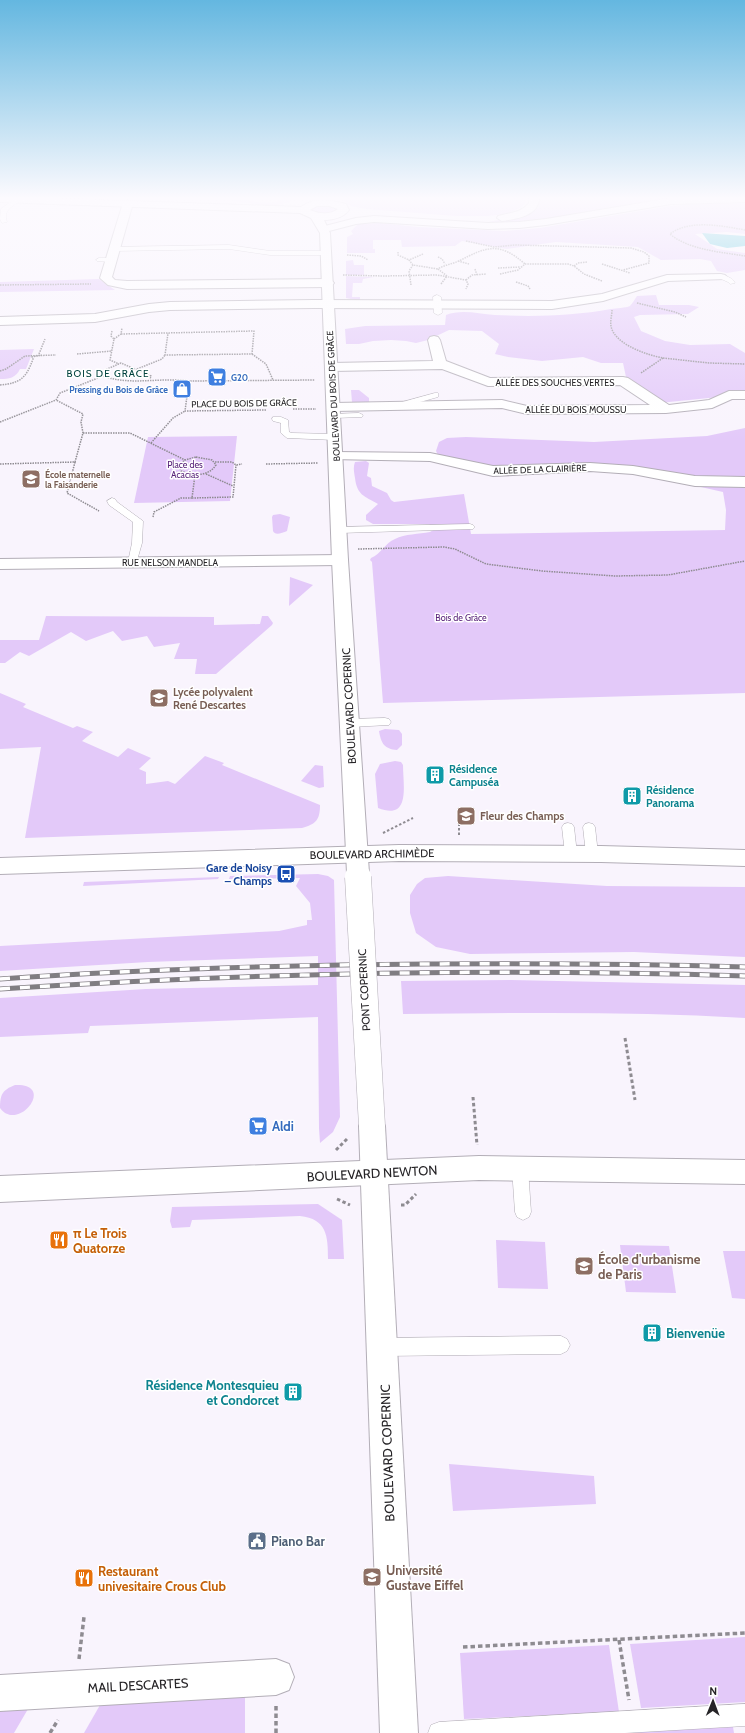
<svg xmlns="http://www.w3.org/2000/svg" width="745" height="1733" font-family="Cabin,sans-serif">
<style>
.green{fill:#e3c9f9}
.water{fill:#3ebbd4}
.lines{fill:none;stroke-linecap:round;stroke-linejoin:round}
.lane-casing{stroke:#b3aeb7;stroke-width:1}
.street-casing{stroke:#b3aeb7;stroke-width:2}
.secondary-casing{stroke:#b3aeb7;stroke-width:2}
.highway-casing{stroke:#b3aeb7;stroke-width:2}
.path-far3{stroke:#8e8b91;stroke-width:1.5;stroke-dasharray:1.5 1;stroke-linecap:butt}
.path-far2{stroke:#8e8b91;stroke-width:2;stroke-dasharray:2.5 2;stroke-linecap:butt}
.path-far1{stroke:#8e8b91;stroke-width:3;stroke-dasharray:3.5 2.5;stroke-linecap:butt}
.path{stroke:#8e8b91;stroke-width:3.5;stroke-dasharray:4.5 3;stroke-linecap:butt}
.lane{fill:#fff;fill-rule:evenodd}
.street{fill:#fff;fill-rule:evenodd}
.secondary{fill:#fff;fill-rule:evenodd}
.highway{fill:#fff;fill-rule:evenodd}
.rail-casing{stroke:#807d82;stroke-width:5}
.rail{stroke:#fff;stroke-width:3.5;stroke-dasharray:10;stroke-linecap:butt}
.secondary-bridge-far1-casing{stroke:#b3aeb7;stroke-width:21;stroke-linecap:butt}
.secondary-bridge-casing{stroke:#b3aeb7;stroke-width:27;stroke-linecap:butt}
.secondary-bridge-far1{stroke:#fff;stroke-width:20}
.secondary-bridge{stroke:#fff;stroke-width:26}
.labels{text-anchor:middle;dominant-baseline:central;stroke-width:3;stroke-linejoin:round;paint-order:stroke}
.far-shop-label{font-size:9px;font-weight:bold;fill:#366cbe;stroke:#fff;text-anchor:start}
.far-street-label{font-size:9px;fill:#262427;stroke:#fff}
.far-park-label{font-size:9px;fill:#5a257b;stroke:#fff}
.far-education-label{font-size:9px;font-weight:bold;fill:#785e54;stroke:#fff;text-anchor:start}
.far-neighbourhood-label{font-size:10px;letter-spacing:1px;fill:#00423e;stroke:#fff}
.education-label{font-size:11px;font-weight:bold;fill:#785e54;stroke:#fff;text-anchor:start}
.street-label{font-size:11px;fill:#262427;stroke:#fff}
.culture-label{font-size:11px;font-weight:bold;fill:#0d838f;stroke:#fff;text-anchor:start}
.transit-label{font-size:11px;font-weight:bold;fill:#164399;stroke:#fff;text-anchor:end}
.near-shop-label{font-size:13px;font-weight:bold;fill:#366cbe;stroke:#fff;text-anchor:start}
.near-street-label{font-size:13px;fill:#262427;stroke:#fff}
.near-food-label{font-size:13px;font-weight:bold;fill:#c56008;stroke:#fff;text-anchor:start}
.near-education-label{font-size:13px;font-weight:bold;fill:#785e54;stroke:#fff;text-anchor:start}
.near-culture-label{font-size:13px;font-weight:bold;fill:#0d838f;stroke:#fff;text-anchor:start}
.near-service-label{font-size:13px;font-weight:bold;fill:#4e5e75;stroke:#fff;text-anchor:start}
</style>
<rect width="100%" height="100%" fill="#f9f4fd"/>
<g class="green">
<path d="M236 198C245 199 273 208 280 198H287L291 200 290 202 273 206 232 201Z"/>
<path d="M342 198H525L526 199 525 203 522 207 513 211 505 214 488 216H456L366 209C358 207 346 207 342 198Z"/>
<polygon points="540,198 688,198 632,204 566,217 512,223 482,223 522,216 531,213 539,207"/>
<polygon points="745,202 745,234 727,232 695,234 717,249 745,253 745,270 727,273 717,271 711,261 700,259 661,260 638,247 556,242 507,249 462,241 455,246 402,247 401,240 373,240 373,249 375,249 375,253 347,253 347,237 353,234 351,231 358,224 380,223 418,227 504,231 540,228 670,206 705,203"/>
<path d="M326 205 337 209V210C329 214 319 215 310 210L314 206Z"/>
<polygon points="353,260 354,265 364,265 364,275 346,275 346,261"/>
<polygon points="346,276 374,277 363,279 362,283 353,283 352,297 360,297 360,301 346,298"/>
<polygon points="99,279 115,290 0,292 0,282"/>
<path d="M656 295 659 305H689L699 307 688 314 640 315 634 317 641 331 665 341 690 345 730 344 745 353V391L719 397 649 404 644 401 645 392 626 377 623 363H601L583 357 542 361 508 357 495 354 499 344 482 331 449 330 428 340 416 343 406 341 391 340 373 341 359 344H346L345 329 365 326 445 325 446 315C462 309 478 314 495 315 533 317 573 316 611 309 617 308 625 308 630 306 632 304 635 299 637 296Z"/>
<path d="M34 349 26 369H20C16 378 9 379 0 379V350Z"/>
<polygon points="351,390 359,390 369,398 369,402 355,404 352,402"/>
<path d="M745 428V693L383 703 372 562 370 560 371 558C381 554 385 543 395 539 405 534 419 534 430 532L435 529 429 524H373L366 520V515L378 504C364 496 357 495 355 478 354 472 353 467 355 462L366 461 369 463 367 476 371 478 372 486 387 493 391 500 394 502 464 494 471 534 725 530 726 510 723 492 621 469 493 471 438 455 436 451 439 442 447 438 466 437 594 442 707 436Z"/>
<polygon points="237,436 230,501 134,503 148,437"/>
<path d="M280 514 290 517 287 531C282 533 275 536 273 531L272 517 273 515Z"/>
<polygon points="290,577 313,585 289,606"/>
<polygon points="46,616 214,617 214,625 260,624 262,616 268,616 273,623 272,625 216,674 195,674 197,659 174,659 180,643 154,647 147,636 122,641 113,631 86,641 71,632 29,656 20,652 5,663 0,663 0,640 39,640"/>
<path d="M0 693 26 704 23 707 73 728 77 726 93 732 82 741 118 757 128 748 151 758 139 769 146 772V784L168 781 175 784 205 756 224 763 222 765 320 805C320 820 316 824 302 828L25 838 41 747 0 749Z"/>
<path d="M385 729 399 730 402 734V745L397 750C384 749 381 743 379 731Z"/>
<path d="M395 761 401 762 403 765C403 785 411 821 378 808L375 774 380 764Z"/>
<polygon points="315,765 323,766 324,787 319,788 301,781"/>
<polygon points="318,874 328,876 334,880 340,1117 333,1132 320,1143 319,1128 318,1017 90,1026 88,1033 0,1037 0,998 146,989 318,985 318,956 148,962 0,971 0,946 279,931 307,925 307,920 312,920 310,903 296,886 300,878 229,879 230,876"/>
<polygon points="448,876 607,886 745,887 745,957 634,952 470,954 436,947 416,933 410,913 410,895 417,884 425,878"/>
<polygon points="219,877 218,879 83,886 84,882"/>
<path d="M511 980 745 985V1018C631 1011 517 1013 403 1014L401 981Z"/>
<path d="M15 1085C57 1083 18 1133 0 1108 0 1095 2 1090 15 1085Z"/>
<path d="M318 1204 342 1220 344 1259H328C328 1236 327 1219 300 1216L192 1220 190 1227 172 1228 170 1221 172 1207Z"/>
<polygon points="496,1240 545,1242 548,1289 498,1288"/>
<polygon points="620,1245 669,1246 676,1293 626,1292"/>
<polygon points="723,1251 745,1251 745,1299 732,1298"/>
<polygon points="449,1464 594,1476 596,1504 453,1511"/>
<polygon points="745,1637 745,1702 641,1708 630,1644"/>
<polygon points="609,1645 619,1712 464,1719 460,1653"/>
<polygon points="245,1697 245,1733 84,1733 100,1705"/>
<polygon points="28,1709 14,1733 0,1733 0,1711"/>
<polygon points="733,1727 734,1733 561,1733"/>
</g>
<polygon class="water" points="702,233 745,236 745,246 727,248 710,244"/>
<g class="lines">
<g class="lane-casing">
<g id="lane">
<path d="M15 199 20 200C12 208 3 209 7 222L2 223 0 219 1 209Z"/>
<polygon points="229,245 270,251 326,251 329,253 326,255 270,255 229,249 114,251 111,249 114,247"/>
<polygon points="99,258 111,258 114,260 111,262 97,261 96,260"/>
<path d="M719 276C724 274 733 278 735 283L730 284 728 282 719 278Z"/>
<polygon points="437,295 441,297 442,313 438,315 434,313 433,297"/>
<polygon points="435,393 438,393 438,397 402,407 398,405 399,403"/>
<polygon points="359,413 363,415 362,417 334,418 330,416 334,414"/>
<polygon points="273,417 281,417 288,420 289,432 292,433 335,434 339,437 335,440 287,438 281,433 281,423 273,421 272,419"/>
<polygon points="112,498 115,499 117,502 143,521 142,543 136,564 130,564 128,562 132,543 133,522 109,505 107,501"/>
<polygon points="470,524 473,525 475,527 473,529 339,533 334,530 339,527"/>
<polygon points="385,718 389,719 391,722 389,725 350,727 346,726 344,723 346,720 350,719"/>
<polygon points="568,823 572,824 574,827 577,854 576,857 571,859 566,857 565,854 562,827 564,824"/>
<polygon points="589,823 593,824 595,827 598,854 597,857 592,859 587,857 586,854 583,827 585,824"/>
<polygon points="520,1161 526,1163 528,1168 531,1212 529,1217 523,1220 517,1217 515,1212 512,1168 514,1163"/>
<polygon points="561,1336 567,1339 570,1345 567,1351 561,1354 382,1356 376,1353 373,1347 376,1341 382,1338"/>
<polygon points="745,1704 745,1726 625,1733 428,1733 431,1725 439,1722"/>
</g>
</g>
<g class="street-casing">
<g id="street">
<polygon points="128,200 133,203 112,277 115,280 127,281 328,279 332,281 334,283 332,285 328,287 127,289 108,285 100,278 123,203"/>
<polygon points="721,274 725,275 727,277 725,279 668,281 603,301 552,309 314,308 170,310 149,312 95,322 0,325 0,317 95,314 149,304 170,302 314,300 552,301 602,294 667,275"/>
<polygon points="434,336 438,337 440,340 446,361 490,378 623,377 628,378 669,405 709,400 729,391 745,391 745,399 732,399 712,408 666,413 527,414 502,408 334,411 329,410 327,407 329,404 334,403 502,400 527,406 650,405 620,385 488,386 442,369 332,371 327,370 325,367 327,364 332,363 433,361 428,340 430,337"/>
<polygon points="336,452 430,453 493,466 590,463 633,466 695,476 745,477 745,487 695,486 633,474 590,471 493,476 430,461 331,459 329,456 331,453"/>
<polygon points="340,555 346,556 348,560 346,564 340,565 0,569 0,559"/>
<polygon points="399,845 601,846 745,850 745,866 601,862 399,861 0,874 0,858"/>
<polygon points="479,1156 745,1160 745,1184 479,1180 0,1202 0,1176"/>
<polygon points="276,1659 289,1664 294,1677 289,1690 276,1695 0,1711 0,1675"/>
</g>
</g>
<g class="secondary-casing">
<g id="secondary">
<path d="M0 198H45L301 207C315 197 330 200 346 204L349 210C343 218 333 220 324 220L330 233 348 560 369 873 366 879 358 881 350 879 347 873 332 560 320 233 311 218 300 213 0 202ZM317 206H329L338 209C330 215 319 214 310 210Z"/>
<polygon points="372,1114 381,1118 385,1126 418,1733 380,1733 359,1126 363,1118"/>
</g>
</g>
<g class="highway-casing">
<g id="highway">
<path d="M529 198H539C539 216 516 219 502 221L497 218 498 216C509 213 521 213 529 203Z"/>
<polygon points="671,198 745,198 745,202 671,204 546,225 519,228 488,229 374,222 356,224 329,231 324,228 325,226 356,218 374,216 488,223 519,222 546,219"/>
</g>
</g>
<g class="path-far3">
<path d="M745 230C723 226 689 219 670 234 689 250 721 252 745 256"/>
<polyline points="466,241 494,247 515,245 631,248 644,252 649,256 649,263 623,270"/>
<polyline points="398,252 398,255 409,260"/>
<polyline points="423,254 409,260 413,265 438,269"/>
<polyline points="347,255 361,256 368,260"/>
<polyline points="438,257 442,259 445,264"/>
<polyline points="458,261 469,264"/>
<polyline points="602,264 630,273"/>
<polyline points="574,266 578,263 587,262"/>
<polyline points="498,268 520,267"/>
<polyline points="475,269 477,275"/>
<polyline points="500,274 518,270 525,264 568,264 574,266 584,274 602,281"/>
<polyline points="343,275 383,276 437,275 466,280 468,284 466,289"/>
<polyline points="466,280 472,275 486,274"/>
<polyline points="516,282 528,286 530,289"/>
<path d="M441 284 447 276 438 269C444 265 452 264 459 261 486 247 499 241 525 264"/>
<polyline points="0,285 91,284"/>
<polyline points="411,285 409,271 413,265"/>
<polyline points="637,303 675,312 686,317"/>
<path d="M612 310C612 315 610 321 611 326 614 344 647 355 663 358L641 373"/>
<polyline points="112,331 111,336 114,339 110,360 119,364"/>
<polyline points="121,334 254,331 252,354 165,355 168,333"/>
<polyline points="114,339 121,334 122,328"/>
<polyline points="39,354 45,339"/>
<polyline points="77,354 112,351"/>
<polyline points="252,354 266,364 273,380"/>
<polyline points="663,358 709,363 745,364"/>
<polyline points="137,369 162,359 165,355"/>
<polyline points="0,371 6,369 25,356 56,355"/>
<path d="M103 376C131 386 160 377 189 381"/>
<polyline points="103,376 105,370 121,363 151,376 150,379"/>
<path d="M0 385C21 383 26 378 33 359L32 357 42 355"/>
<polyline points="293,409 316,409"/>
<polyline points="266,410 185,411 189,381 315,380"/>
<polyline points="0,422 56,400 60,393 103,376"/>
<polyline points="83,433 130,433 185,460"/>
<polyline points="151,443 173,418 185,411"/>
<path d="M196 457 212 460 216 465C208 477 193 476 181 471L179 465 185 460Z"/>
<polyline points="75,462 67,493 99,511"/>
<polyline points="215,462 232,462 236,465 242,464"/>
<polyline points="0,464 75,462 83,433 81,422 83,414 56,400"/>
<polyline points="266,464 318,463"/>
<polyline points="206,474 233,486"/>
<polyline points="192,498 233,497 236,465"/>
<polyline points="153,517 154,512 181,498 192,498 195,475"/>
<polyline points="358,549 444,547 455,549 486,564 542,571 615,576 668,575 745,561"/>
</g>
<g class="path-far2">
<polyline points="459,819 459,835"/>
<polyline points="383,833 413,818"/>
</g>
<g class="path-far1">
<polyline points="625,1038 635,1100"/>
<polyline points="473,1097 477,1145"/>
<polyline points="336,1150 348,1138"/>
<polyline points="337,1199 350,1205"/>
<polyline points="401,1205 405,1205 416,1194"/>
</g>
<g class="path">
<polyline points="619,1640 629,1700"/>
<polyline points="463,1647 745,1633"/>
<polyline points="79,1659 84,1617"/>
<polyline points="276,1706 276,1733"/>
<polyline points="50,1733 58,1720"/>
</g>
<use href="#lane" class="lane"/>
<use href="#street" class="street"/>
<use href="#secondary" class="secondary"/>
<use href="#highway" class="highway"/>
<g class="rail-casing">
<g id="rail">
<path d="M0 979C113 971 227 967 341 965 475 963 610 963 745 967"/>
<path d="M0 989C248 973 497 968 745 976"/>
</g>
</g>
<use href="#rail" class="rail"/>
<g class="secondary-bridge-far1-casing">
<polyline id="secondary-bridge-far1" points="358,873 358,878"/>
</g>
<g class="secondary-bridge-casing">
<polyline id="secondary-bridge" points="358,877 372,1126"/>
</g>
<use href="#secondary-bridge-far1" class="secondary-bridge-far1"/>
<use href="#secondary-bridge" class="secondary-bridge"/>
</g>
<linearGradient id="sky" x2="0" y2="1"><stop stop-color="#64b7e0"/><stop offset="0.45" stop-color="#fcfafe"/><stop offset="1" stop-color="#fcfafe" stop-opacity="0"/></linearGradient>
<rect width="745" height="440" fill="url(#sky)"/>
<defs>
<g id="supermarket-square" transform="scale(1)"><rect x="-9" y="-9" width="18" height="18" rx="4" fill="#3f7fe0" stroke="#fff"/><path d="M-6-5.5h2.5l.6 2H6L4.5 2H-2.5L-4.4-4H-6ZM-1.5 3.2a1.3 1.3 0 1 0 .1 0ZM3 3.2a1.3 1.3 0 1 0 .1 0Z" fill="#fff"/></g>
<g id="shop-square" transform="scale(1)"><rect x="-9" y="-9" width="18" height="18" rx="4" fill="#3f7fe0" stroke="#fff"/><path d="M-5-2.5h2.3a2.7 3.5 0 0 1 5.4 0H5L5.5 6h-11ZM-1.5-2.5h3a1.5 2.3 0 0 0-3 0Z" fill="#fff"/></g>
<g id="school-square" transform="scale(1)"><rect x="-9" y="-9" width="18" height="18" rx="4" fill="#8d6e63" stroke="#fff"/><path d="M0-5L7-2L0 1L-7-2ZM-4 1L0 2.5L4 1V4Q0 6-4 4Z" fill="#fff"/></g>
<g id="building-square" transform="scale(1)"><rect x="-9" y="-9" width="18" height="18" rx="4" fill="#0f9aa8" stroke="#fff"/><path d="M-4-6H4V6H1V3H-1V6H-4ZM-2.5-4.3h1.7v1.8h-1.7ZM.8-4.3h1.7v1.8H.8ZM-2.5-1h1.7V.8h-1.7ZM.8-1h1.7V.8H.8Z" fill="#fff"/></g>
<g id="bus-square" transform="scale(1)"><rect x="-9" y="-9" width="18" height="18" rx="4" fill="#1a4fb4" stroke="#fff"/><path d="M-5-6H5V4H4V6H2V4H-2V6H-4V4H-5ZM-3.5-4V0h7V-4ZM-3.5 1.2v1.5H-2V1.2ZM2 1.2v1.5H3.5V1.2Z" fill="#fff"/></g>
<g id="restaurant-square" transform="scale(1)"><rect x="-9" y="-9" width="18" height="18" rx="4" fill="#e8710a" stroke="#fff"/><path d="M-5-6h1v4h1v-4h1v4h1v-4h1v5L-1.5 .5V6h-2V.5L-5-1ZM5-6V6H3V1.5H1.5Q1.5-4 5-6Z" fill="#fff"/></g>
<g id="university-square" transform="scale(1)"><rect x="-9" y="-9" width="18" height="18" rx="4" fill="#8d6e63" stroke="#fff"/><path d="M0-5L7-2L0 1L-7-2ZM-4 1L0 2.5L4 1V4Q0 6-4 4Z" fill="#fff"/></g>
<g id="civic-square" transform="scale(1)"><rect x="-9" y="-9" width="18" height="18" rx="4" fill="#5c6f8a" stroke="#fff"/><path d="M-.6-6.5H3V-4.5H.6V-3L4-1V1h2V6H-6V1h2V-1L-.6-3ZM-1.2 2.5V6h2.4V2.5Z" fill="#fff"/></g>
</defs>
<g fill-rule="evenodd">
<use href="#supermarket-square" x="217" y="377"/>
<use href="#shop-square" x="182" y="389"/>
<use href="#school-square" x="31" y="479"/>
<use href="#school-square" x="159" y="698"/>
<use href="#building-square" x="435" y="775"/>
<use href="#building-square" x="632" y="796"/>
<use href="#school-square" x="466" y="816"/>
<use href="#bus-square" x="286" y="874"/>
<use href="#supermarket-square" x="258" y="1126"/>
<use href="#restaurant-square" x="59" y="1240"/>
<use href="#university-square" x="584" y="1266"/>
<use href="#building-square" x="652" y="1333"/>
<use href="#building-square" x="293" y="1392"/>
<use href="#civic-square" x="257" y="1541"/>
<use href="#university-square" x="372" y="1577"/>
<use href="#restaurant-square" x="84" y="1578"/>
</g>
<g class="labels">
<g class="far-shop-label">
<text x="231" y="377">G20</text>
<text x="168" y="389" text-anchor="end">Pressing du Bois de Grâce</text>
</g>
<g class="far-street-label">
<text x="555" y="382">ALLÉE DES SOUCHES VERTES</text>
<text transform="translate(333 396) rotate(-93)">BOULEVARD DU BOIS DE GRÂCE</text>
<text transform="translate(244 403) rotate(-1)">PLACE DU BOIS DE GRÂCE</text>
<text x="576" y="409">ALLÉE DU BOIS MOUSSU</text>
<text transform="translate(540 469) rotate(-2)">ALLÉE DE LA CLAIRIÈRE</text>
<text x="170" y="562">RUE NELSON MANDELA</text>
</g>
<g class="far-park-label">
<text x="185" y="464">Place des<tspan x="185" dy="10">Acacias</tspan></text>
<text x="461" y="617">Bois de Grâce</text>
</g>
<g class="far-education-label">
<text x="45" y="474">École maternelle<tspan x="45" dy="10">la Faisanderie</tspan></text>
</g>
<g class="far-neighbourhood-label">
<text x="108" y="373">BOIS DE GRÂCE</text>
</g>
<g class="education-label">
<text x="173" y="692">Lycée polyvalent<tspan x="173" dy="13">René Descartes</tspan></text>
<text x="480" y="816">Fleur des Champs</text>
</g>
<g class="street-label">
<text transform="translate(349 706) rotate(-93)">BOULEVARD COPERNIC</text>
<text transform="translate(372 854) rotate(-1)">BOULEVARD ARCHIMÈDE</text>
<text transform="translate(364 990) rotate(-93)">PONT COPERNIC</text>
</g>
<g class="culture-label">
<text x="449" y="769">Résidence<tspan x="449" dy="13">Campuséa</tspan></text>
<text x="646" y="790">Résidence<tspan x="646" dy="13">Panorama</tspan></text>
</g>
<g class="transit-label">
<text x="272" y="868">Gare de Noisy<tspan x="272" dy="13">– Champs</tspan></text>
</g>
<g class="near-shop-label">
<text x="272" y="1126">Aldi</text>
</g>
<g class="near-street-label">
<text transform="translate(372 1173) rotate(-3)">BOULEVARD NEWTON</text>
<text transform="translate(387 1453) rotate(-92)">BOULEVARD COPERNIC</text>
<text transform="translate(138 1685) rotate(-3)">MAIL DESCARTES</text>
</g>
<g class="near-food-label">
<text x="73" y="1233">π Le Trois<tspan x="73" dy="15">Quatorze</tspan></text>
<text x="98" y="1571">Restaurant<tspan x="98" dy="15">univesitaire Crous Club</tspan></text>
</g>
<g class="near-education-label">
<text x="598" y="1259">École d'urbanisme<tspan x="598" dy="15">de Paris</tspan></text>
<text x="386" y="1570">Université<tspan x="386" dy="15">Gustave Eiffel</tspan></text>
</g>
<g class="near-culture-label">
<text x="666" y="1333">Bienvenüe</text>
<text x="279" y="1385" text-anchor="end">Résidence Montesquieu<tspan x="279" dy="15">et Condorcet</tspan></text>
</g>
<g class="near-service-label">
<text x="271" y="1541">Piano Bar</text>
</g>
</g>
<g transform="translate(713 1701) rotate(1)" stroke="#ffffff" stroke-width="3" paint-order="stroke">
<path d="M0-3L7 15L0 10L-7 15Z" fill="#262427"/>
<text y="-6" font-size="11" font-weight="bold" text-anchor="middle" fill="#262427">N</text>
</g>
</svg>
